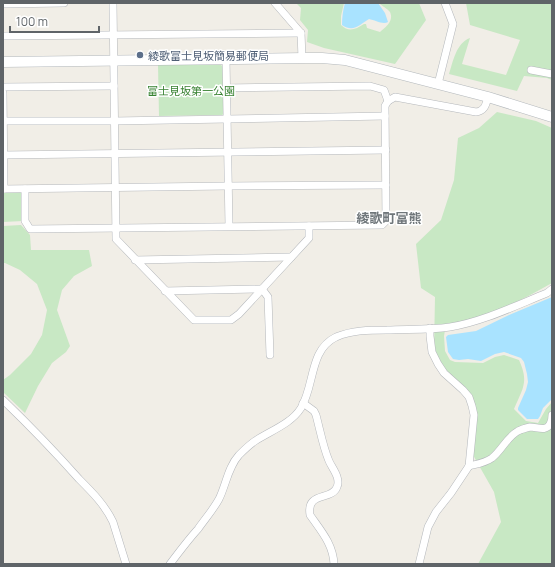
<svg xmlns="http://www.w3.org/2000/svg" width="555" height="567" font-family="Manrope,'Noto Sans JP',sans-serif">
<style>
.green{fill:#c8e8c4}
.water{fill:#a9e3ff}
.lines{fill:none;stroke-linecap:round;stroke-linejoin:round}
.street-casing{stroke:#b5b8bc;stroke-width:8}
.secondary-casing{stroke:#b3b8bc;stroke-width:11}
.street{stroke:#fff;stroke-width:7}
.secondary{stroke:#fff;stroke-width:10}
.service-dot{fill:#5c6f8a;stroke:#fff;stroke-width:1.5}
.labels{text-anchor:middle;dominant-baseline:central;stroke-width:3;stroke-linejoin:round;paint-order:stroke}
.service-label{font-size:11px;fill:#4e5e75;stroke:#fff;text-anchor:start}
.park-label{font-size:11px;fill:#388232;stroke:#fff}
.quarter-label{font-size:13px;font-weight:bold;fill:#6f767a;stroke:#fff}
</style>
<rect width="100%" height="100%" fill="#f1eee7"/>
<g class="green">
<path d="M296 3H344L341 16V25C349 33 356 29 364 24H366L367 28 380 32C386 27 394 21 390 12 388 9 382 6 379 3H419L426 20 395 64 324 48 307 42 308 30 300 20 301 8Z"/>
<path d="M466 3H552V80L547 78 524 76 517 91 449 74C453 62 456 43 470 38L462 64 506 75 520 40 470 25Z"/>
<polygon points="158,65 221,65 223,67 225,113 222,115 159,116"/>
<path d="M497 112 536 121 552 128V283C526 298 499 311 471 320 463 322 454 323 446 324L444 336 445 351 450 360 455 362 483 363 495 357 504 355 519 360C529 382 523 388 514 409L526 421 538 423 546 409 552 402V564H478L501 522 494 492 473 455 469 393 444 368 434 349 435 297 421 288 416 244 441 220 454 180 458 138 479 128Z"/>
<polygon points="3,192 20,192 22,194 23,221 3,222"/>
<polygon points="21,225 30,235 31,250 89,250 92,266 74,276 62,290 57,310 70,346 66,352 52,363 38,386 25,413 3,392 3,380 10,375 31,354 42,335 47,310 37,284 20,270 5,263 3,263 3,226"/>
</g>
<g class="water">
<path d="M345 3H378L385 13 388 22C383 25 375 20 369 19 360 24 354 33 342 25 342 17 343 10 345 3Z"/>
<polygon points="552,297 552,399 543,408 540,416 538,419 527,419 518,410 518,408 526,390 528,382 527,374 524,362 521,358 504,352 495,354 481,361 468,359 459,360 453,359 448,352 446,337 448,335 476,331 509,315"/>
</g>
<g class="lines">
<g class="street-casing">
<g id="street">
<polyline points="113,3 116,239 194,320 231,320 239,314 309,238 309,226"/>
<polyline points="275,3 301,33 302,58"/>
<polyline points="3,4 64,3"/>
<polyline points="3,36 301,33"/>
<polyline points="226,59 229,226"/>
<polyline points="531,70 552,74"/>
<polyline points="438,84 453,24 445,3"/>
<polyline points="3,87 114,86"/>
<polyline points="226,88 370,86 384,90 388,101"/>
<polyline points="3,93 4,189"/>
<polyline points="3,121 114,121 385,116"/>
<polyline points="3,155 386,150"/>
<polyline points="3,189 228,186 386,185"/>
<path d="M25 189V221L30 229 382 225 386 221 385 106 388 101 395 97 476 112C485 111 486 104 488 97"/>
<polyline points="135,260 291,257"/>
<polyline points="165,291 262,289 268,297 270,355"/>
<path d="M3 400C29 425 55 452 79 479 92 492 105 505 113 522L126 564"/>
<path d="M303 403 314 411 316 415C320 430 323 447 329 461 332 468 341 478 337 487 332 501 306 491 310 515 321 531 333 544 334 564"/>
<path d="M469 466C477 464 485 463 492 458 502 450 507 437 518 431 522 429 526 428 530 427 537 427 546 432 550 424 552 421 552 417 552 415"/>
<path d="M170 564C179 552 188 540 198 529 205 519 213 510 219 499 226 485 228 467 239 455 244 450 249 445 255 441 270 431 291 424 301 408 315 385 309 350 336 337 352 330 370 330 387 330 408 329 429 330 450 327 482 322 517 305 547 293L552 289"/>
<polyline points="419,564 428,527 436,512 451,493 469,466 474,415 472,406 469,397 463,390 444,373 438,364 432,352 430,336 430,328"/>
</g>
</g>
<g class="secondary-casing">
<polyline id="secondary" points="3,62 305,58 322,58 345,60 488,97 552,117"/>
</g>
<use href="#street" class="street"/>
<use href="#secondary" class="secondary"/>
</g>
<circle class="service-dot" cx="140" cy="55" r="4"/>
<g class="labels">
<g class="service-label">
<text x="148" y="55">綾歌富士見坂簡易郵便局</text>
</g>
<g class="park-label">
<text x="191" y="90">富士見坂第一公園</text>
</g>
<g class="quarter-label">
<text x="389" y="218">綾歌町富熊</text>
</g>
</g>
<rect width="555" height="567" fill="none" stroke="#5f6468" stroke-width="8"/>
<path d="M10 26v6h89v-6" fill="none" stroke="#5f6468" stroke-width="2"/>
<text x="16" y="26" font-size="12" fill="#5f6468" stroke="#ffffff" stroke-width="3" paint-order="stroke">100 m</text>
</svg>
